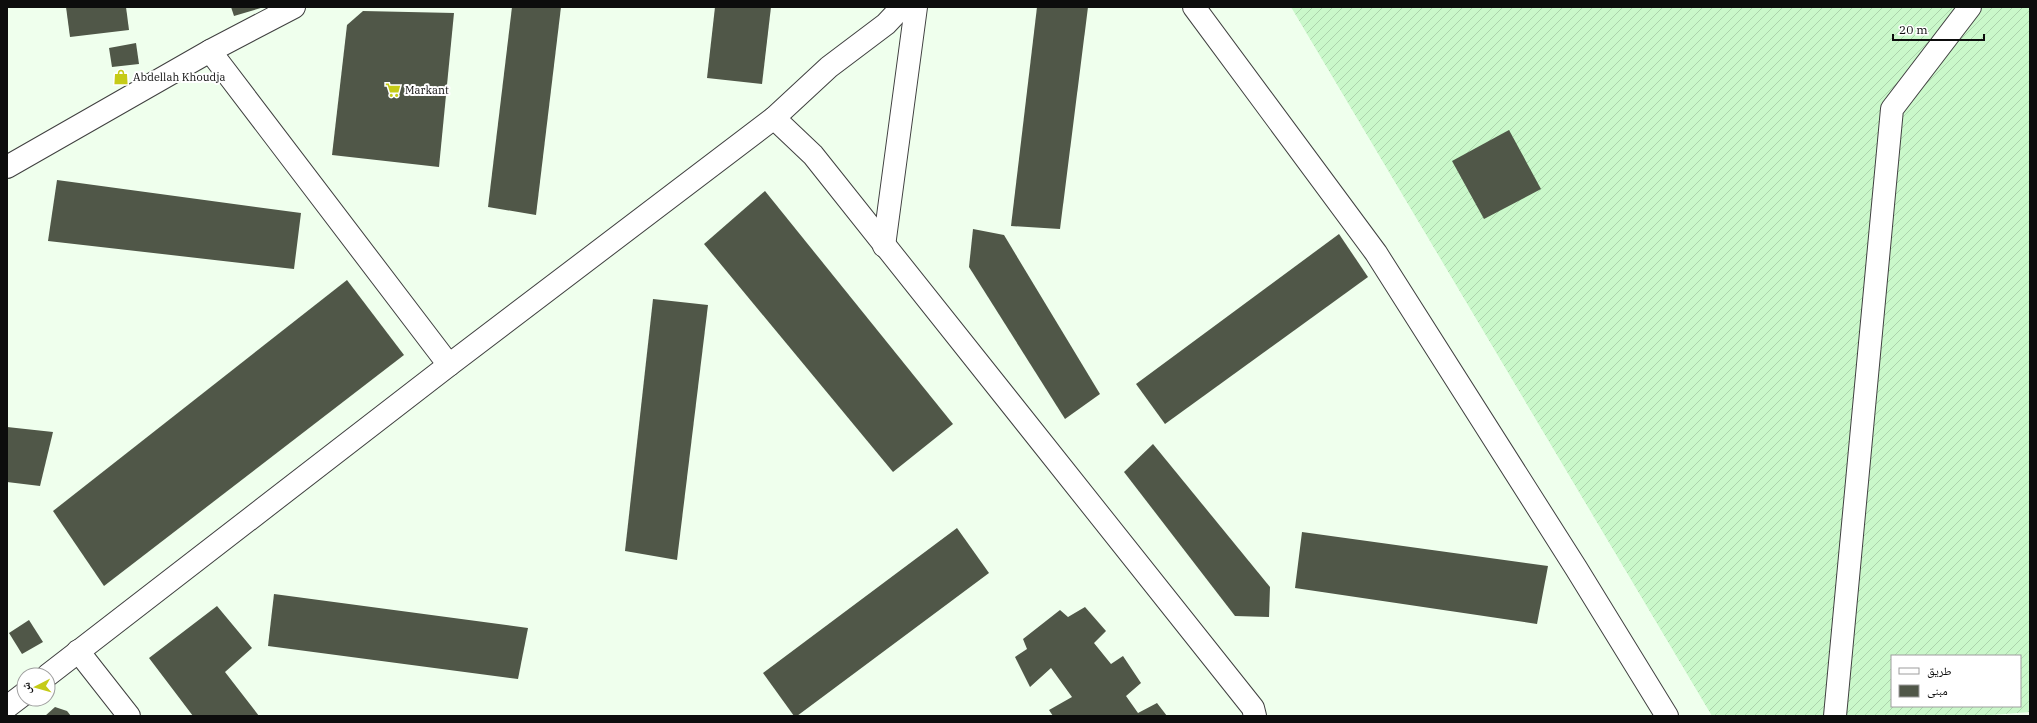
<svg xmlns="http://www.w3.org/2000/svg" width="2037" height="723" font-family="'IBM Plex Serif','Noto Naskh Arabic',serif">
<style>
.farmland{fill:url(#farmland-furrows);fill-rule:evenodd}
.building{fill:#505748}
.lines{fill:none;stroke-linecap:round;stroke-linejoin:round}
.minor-casing{stroke:#404040;stroke-width:24}
.minor{stroke:#fff;stroke-width:22}
.labels{text-anchor:middle;dominant-baseline:central;stroke-width:4;stroke-linejoin:round;paint-order:stroke}
.poi-label{font-size:11px;fill:#0d0d0d;stroke:#fff;text-anchor:start}
</style>
<defs>
<pattern id="farmland-furrows" width="10" height="10" patternUnits="userSpaceOnUse"><rect width="10" height="10" fill="#caf8ca"/><path d="M-1 1l2-2M0 10L10 0M9 11l2-2" fill="none" stroke="#acd3ac"/></pattern>
</defs>
<rect width="100%" height="100%" fill="#efffed"/>
<path class="farmland" d="M1291 7H2030V712L1978 716H1712ZM1892 656H2020V706H1892Z"/>
<g class="building">
<polygon points="66,7 126,7 129,30 70,37"/>
<polygon points="231,7 264,7 234,16"/>
<polygon points="512,7 561,7 536,215 488,207"/>
<polygon points="715,7 771,7 762,84 707,78"/>
<polygon points="1037,7 1088,7 1060,229 1011,226"/>
<polygon points="363,11 454,13 439,167 332,155 347,25"/>
<polygon points="136,43 139,64 112,67 109,48"/>
<polygon points="1509,130 1541,189 1484,219 1452,161"/>
<polygon points="57,180 301,213 294,269 48,241"/>
<polygon points="765,191 953,424 893,472 704,244"/>
<polygon points="973,229 1004,235 1100,394 1065,419 969,267"/>
<polygon points="1339,234 1368,277 1165,424 1136,384"/>
<polygon points="347,280 404,355 104,586 53,511"/>
<polygon points="653,299 708,305 677,560 625,551"/>
<polygon points="7,427 53,432 40,486 7,482"/>
<polygon points="1153,444 1270,587 1269,617 1235,616 1124,472"/>
<polygon points="957,528 989,573 797,716 794,716 763,673"/>
<polygon points="1302,532 1548,566 1537,624 1295,588"/>
<polygon points="274,594 528,628 518,679 268,646"/>
<polygon points="217,606 252,648 225,672 259,716 193,716 149,658"/>
<polygon points="1085,607 1106,631 1094,643 1111,664 1123,656 1141,683 1126,696 1138,713 1157,703 1167,716 1053,716 1049,710 1072,697 1051,668 1030,687 1015,657 1027,649 1023,639 1060,610 1068,617"/>
<polygon points="29,620 43,642 22,654 9,633"/>
<polygon points="55,707 67,711 71,716 45,716"/>
</g>
<g class="lines">
<g class="minor-casing">
<g id="minor">
<polyline points="902,7 886,24 829,67 774,118 813,155 1253,708 1255,716"/>
<polyline points="1194,7 1376,253 1576,568 1667,716"/>
<polyline points="210,51 449,365"/>
<polyline points="7,167 210,51 294,7"/>
<polyline points="884,246 916,7"/>
<polyline points="78,651 129,716"/>
<polyline points="48,675 449,365 774,118"/>
<polyline points="7,707 24,694"/>
<polyline points="1835,716 1892,109 1970,7"/>
</g>
</g>
<use href="#minor" class="minor"/>
</g>
<defs>
<g id="shop-bare" transform="scale(1.2)"><path d="M-5-2.5h2.3a2.7 3.5 0 0 1 5.4 0H5L5.5 6h-11ZM-1.5-2.5h3a1.5 2.3 0 0 0-3 0Z" fill="#c5cb17" stroke="#fff" stroke-width="2.5" paint-order="stroke"/></g>
<g id="supermarket-bare" transform="scale(1.2)"><path d="M-6-5.5h2.5l.6 2H6L4.5 2H-2.5L-4.4-4H-6ZM-1.5 3.2a1.3 1.3 0 1 0 .1 0ZM3 3.2a1.3 1.3 0 1 0 .1 0Z" fill="#c5cb17" stroke="#fff" stroke-width="2.5" paint-order="stroke"/></g>
</defs>
<g fill-rule="evenodd">
<use href="#shop-bare" x="121" y="77"/>
<use href="#supermarket-bare" x="393" y="90"/>
</g>
<g class="labels">
<g class="poi-label">
<text x="133" y="77">Abdellah Khoudja</text>
<text x="405" y="90">Markant</text>
</g>
</g>
<rect width="2037" height="723" fill="none" stroke="#0d0d0d" stroke-width="16"/>
<rect x="1891" y="655" width="130" height="52" fill="#ffffff" stroke="#9e9e9e"/>
<rect x="1899" y="668" width="20" height="6" fill="#ffffff" stroke="#9e9e9e"/>
<text x="1927" y="675" font-size="12" fill="#0d0d0d">طريق</text>
<rect x="1899" y="685" width="20" height="12" fill="#505748" stroke="#9e9e9e"/>
<text x="1927" y="695" font-size="12" fill="#0d0d0d">مبنى</text>
<g transform="translate(36 687) rotate(264)"><circle r="19" fill="#ffffff" stroke="#9e9e9e"/>
<path d="M0-3L7 15L0 10L-7 15Z" fill="#c5cb17"/>
<text y="-6" font-size="11" font-weight="bold" text-anchor="middle" fill="#0d0d0d">ش</text>
</g>
<path d="M1893 34v6h91v-6" fill="none" stroke="#0d0d0d" stroke-width="2"/>
<text x="1899" y="34" font-size="12" fill="#0d0d0d" stroke="#ffffff" stroke-width="3" paint-order="stroke">20 m</text>
</svg>
